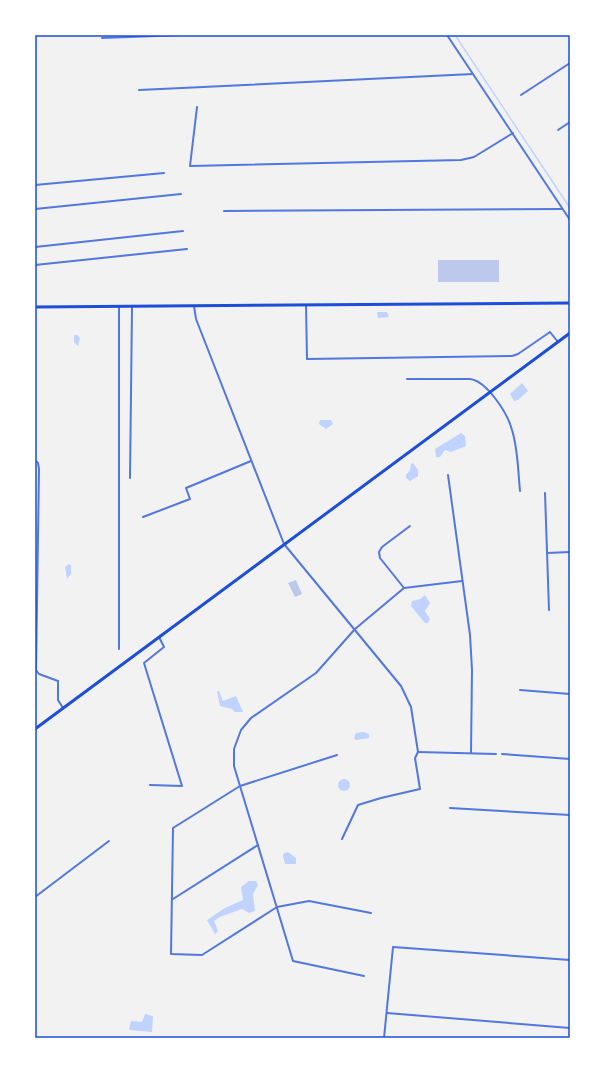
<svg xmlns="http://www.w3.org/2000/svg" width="605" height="1073" font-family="'Golos Text',sans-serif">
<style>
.water{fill:#bfd3fe}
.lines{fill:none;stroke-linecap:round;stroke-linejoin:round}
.stream{stroke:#bfd3fe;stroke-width:1.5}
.building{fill:#bdc9ec}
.minor{stroke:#5277de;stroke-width:2}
.secondary{stroke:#1d4ed8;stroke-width:3}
.neatline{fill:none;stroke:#1d4ed8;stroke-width:1.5}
</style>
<rect width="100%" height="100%" fill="#f2f2f2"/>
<g class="water">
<polygon points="377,312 387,312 389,317 378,318"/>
<polygon points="74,335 77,335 80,338 78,346 74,342"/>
<polygon points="522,383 528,391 518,400 514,401 510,394"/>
<polygon points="320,420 331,420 333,424 326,429 319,424"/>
<polygon points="461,433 465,436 466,446 451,452 445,450 440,457 436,457 435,449"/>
<polygon points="413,463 418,470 418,476 410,481 406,478 406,475 410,470 411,464"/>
<polygon points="69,564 71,565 71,574 67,579 65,567"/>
<polygon points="425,595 430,603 425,611 430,619 428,623 425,623 411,606 412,601 420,599"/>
<polygon points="217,691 219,691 223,701 236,696 243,712 235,712 232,709 220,706"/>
<polygon points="364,732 369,734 369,738 356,740 354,738 356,733"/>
<circle cx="344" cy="785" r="6"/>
<polygon points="288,852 296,858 296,864 285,864 283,856 284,853"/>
<polygon points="249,881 256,881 258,885 253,894 255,911 249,913 242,909 220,917 214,921 218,931 215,934 207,920 225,908 243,900 241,887"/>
<polygon points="145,1014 153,1016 152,1032 129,1030 131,1021 142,1022"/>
</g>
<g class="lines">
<polyline class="stream" points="455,35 570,208"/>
</g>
<g class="building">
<rect x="438" y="260" width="61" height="22"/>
<polygon points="296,580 302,594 295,597 288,583"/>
</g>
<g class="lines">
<g class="minor">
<polyline points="447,35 570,220"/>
<polyline points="102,38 183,35"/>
<polyline points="139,90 473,74"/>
<polyline points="521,95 570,63"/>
<polyline points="197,107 190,166 461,160 474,157 513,133"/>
<polyline points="558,130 570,122"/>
<polyline points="35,185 164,173"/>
<polyline points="35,209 181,194"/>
<polyline points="224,211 562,209"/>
<polyline points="35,247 183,231"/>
<polyline points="35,265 187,249"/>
<polyline points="306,305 307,359 512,356 518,354 550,332 558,342"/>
<polyline points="194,306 196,319 284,544 401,686 411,707 418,752"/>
<path d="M407 379H470C487 381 508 414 512 430 518 449 518 471 520 491"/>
<polyline points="35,460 38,463 39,469 36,670 39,674 58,681 58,700 63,708"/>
<polyline points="448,475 470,635 472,670 471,753"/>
<polyline points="130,478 132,307"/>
<polyline points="545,493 549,610"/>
<polyline points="143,517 190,499 186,488 251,461"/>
<polyline points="547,553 570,552"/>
<polyline points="404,588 380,558 379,552 382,547 410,526"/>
<polyline points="119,649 119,306"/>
<polyline points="520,690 570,694"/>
<polyline points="418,752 496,754"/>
<polyline points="502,754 570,759"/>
<polyline points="337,755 240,786 173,828 171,954 202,955 277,907 309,901 371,913"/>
<polyline points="150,785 182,786 144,663 164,647 159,637"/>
<polyline points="450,808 570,815"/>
<polyline points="342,839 358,805 381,798 420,789 415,758 418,752"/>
<polyline points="35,897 109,841"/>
<polyline points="173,899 258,845"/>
<polyline points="364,976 293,961 240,786 234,766 234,749 241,730 251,718 316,673 355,629 404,588 462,581"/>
<polyline points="387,1013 570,1028"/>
<polyline points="384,1038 393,947 570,960"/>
</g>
<g class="secondary">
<polyline points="35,307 570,303"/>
<polyline points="35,729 570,333"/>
</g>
</g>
<rect width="605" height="1073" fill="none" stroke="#ffffff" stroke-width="72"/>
<rect x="36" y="36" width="533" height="1001" class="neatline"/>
</svg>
